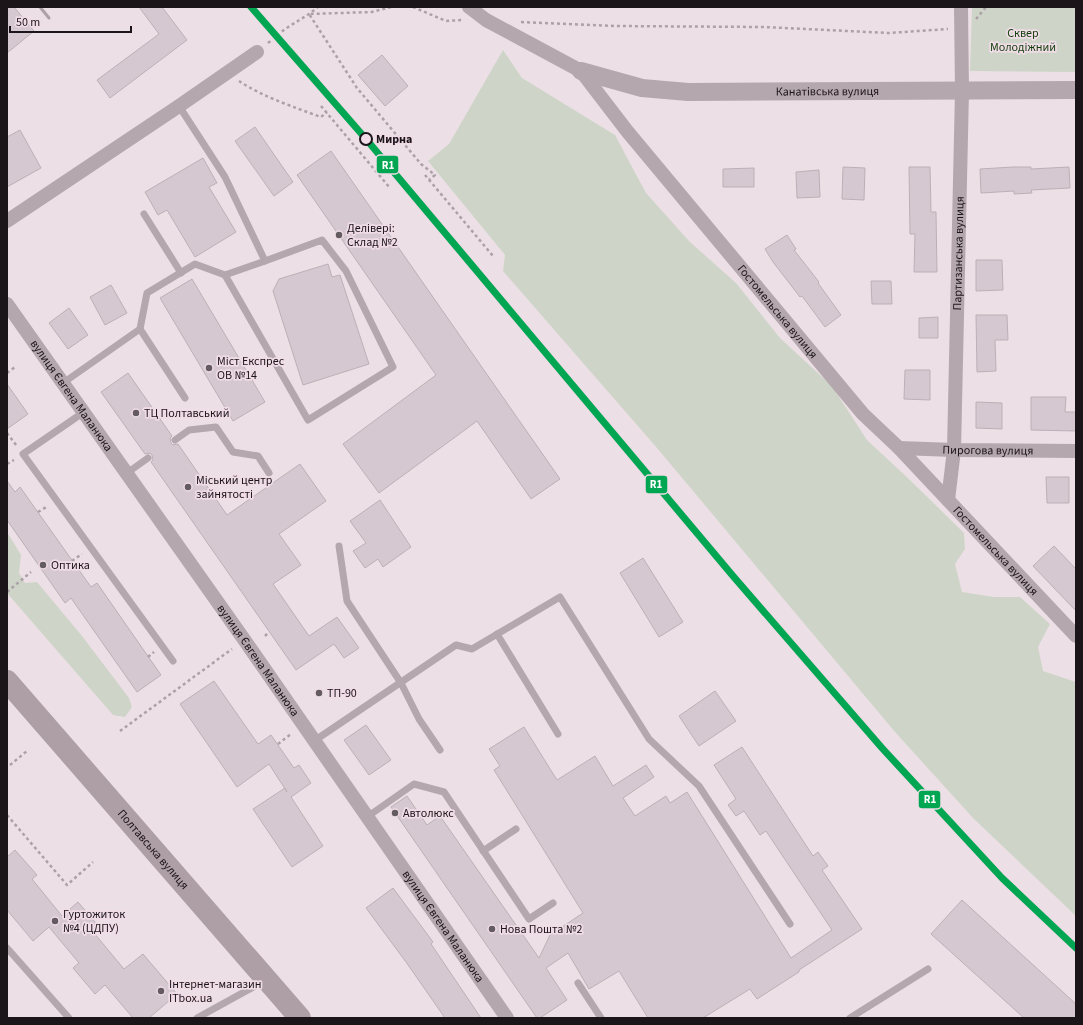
<svg xmlns="http://www.w3.org/2000/svg" width="1083" height="1025" font-family="'Source Sans 3',sans-serif">
<style>
.green{fill:#ced5c8}
.building{fill:#d6c8d0;stroke:#bab1b6}
.lines{fill:none;stroke-linecap:round;stroke-linejoin:round}
.path{stroke:#aca1a7;stroke-width:2.5;stroke-dasharray:3 3;stroke-linecap:butt}
.service{stroke:#b4a7ae;stroke-width:7}
.minor{stroke:#b4a7ae;stroke-width:14}
.tertiary{stroke:#b4a7ae;stroke-width:18}
.primary{stroke:#ae9ea6;stroke-width:22}
.rail{stroke:#aba1a7;stroke-width:3}
.rail-1-casing{stroke:#f0dce7;stroke-width:10}
.rail-1{stroke:#00a651;stroke-width:7}
.stop-dot{fill:#f0dce7;stroke:#1b1418;stroke-width:2}
.poi-dot{fill:#645b60;stroke:#f0dce7;stroke-width:1.5}
.labels{text-anchor:middle;dominant-baseline:central;stroke-width:3.5;stroke-linejoin:round;paint-order:stroke}
.park-label{font-size:12px;fill:#123e09;stroke:#f0dce7}
.street-label{font-size:12px;fill:#1b1418;stroke:#f0dce7}
.stop-label{font-size:12px;font-weight:bold;fill:#1b1418;stroke:#f0dce7;text-anchor:start}
.poi-label{font-size:12px;fill:#1b1418;stroke:#f0dce7;text-anchor:start}
.line-badge{stroke:#f0dce7;stroke-width:1.5}
.badge-label{font-size:11px;text-anchor:middle;font-weight:bold;fill:#fff}
</style>
<rect width="100%" height="100%" fill="#ece0e6"/>
<g class="green">
<polygon points="972,7 1076,7 1076,72 970,71"/>
<polygon points="503,50 522,78 615,135 646,193 689,241 736,283 780,338 832,386 867,440 910,480 964,533 965,549 955,564 962,592 994,597 1020,597 1050,624 1038,647 1043,671 1076,682 1076,916 974,819 895,732 657,448 503,271 505,255 428,161 449,144"/>
<polygon points="7,532 21,555 19,573 25,583 37,582 82,636 129,698 132,707 125,717 113,715 7,593"/>
</g>
<g class="building">
<polygon points="7,7 14,7 34,31 7,53"/>
<polygon points="139,7 162,7 187,40 110,98 97,80 159,34"/>
<polygon points="382,55 408,86 385,106 358,75"/>
<polygon points="255,127 293,182 274,196 235,141"/>
<polygon points="20,130 41,168 7,187 7,137"/>
<polygon points="331,151 560,479 531,499 477,421 379,493 343,444 436,375 297,175"/>
<polygon points="203,158 217,183 209,187 236,232 195,257 167,210 158,215 145,192"/>
<polygon points="843,167 865,168 864,200 842,199"/>
<polygon points="909,167 930,167 931,212 936,212 937,272 914,272 915,234 910,234"/>
<polygon points="1013,167 1031,167 1031,169 1069,167 1070,188 1031,190 1032,193 1014,194 1014,191 981,193 980,169"/>
<polygon points="754,168 754,187 723,187 723,169"/>
<polygon points="819,170 820,197 797,198 796,172"/>
<polygon points="787,235 796,249 794,250 819,282 818,283 841,315 825,327 802,296 800,297 773,262 765,249"/>
<polygon points="976,260 1002,260 1003,290 976,291"/>
<polygon points="328,264 332,277 340,275 369,364 303,385 273,291 279,279"/>
<polygon points="192,279 265,402 233,421 160,298"/>
<polygon points="871,281 891,281 892,304 872,304"/>
<polygon points="111,285 127,313 105,325 90,297"/>
<polygon points="69,308 88,335 68,349 49,323"/>
<polygon points="976,315 1007,315 1008,340 995,340 996,371 977,372"/>
<polygon points="938,317 938,338 919,338 919,318"/>
<polygon points="905,370 930,370 930,400 904,399"/>
<polygon points="128,373 172,436 170,438 171,443 173,445 178,444 227,515 300,464 326,501 279,534 301,565 273,584 309,636 337,617 359,648 344,658 334,644 296,670 151,462 153,460 152,455 150,453 145,454 101,392"/>
<polygon points="7,384 28,414 7,429"/>
<polygon points="1031,397 1066,397 1065,412 1076,412 1076,431 1031,430"/>
<polygon points="976,402 1002,403 1002,429 976,428"/>
<polygon points="1046,477 1069,477 1069,503 1047,503"/>
<polygon points="7,481 15,492 20,487 91,587 97,583 161,675 137,692 71,598 65,603 7,520"/>
<polygon points="380,500 411,547 383,567 378,559 365,568 353,551 366,543 350,521"/>
<polygon points="1054,546 1076,569 1076,611 1033,566"/>
<polygon points="643,558 683,622 659,637 620,573"/>
<polygon points="214,681 258,744 271,735 294,768 299,765 311,783 291,797 323,846 292,867 253,809 285,788 287,792 269,764 237,787 180,704"/>
<polygon points="715,691 736,721 699,746 679,716"/>
<polygon points="366,725 391,760 369,775 344,740"/>
<polygon points="524,727 557,780 595,756 613,786 646,765 654,777 623,798 635,816 666,796 670,803 687,792 791,958 832,930 766,831 760,835 744,811 736,816 728,805 736,799 714,765 742,747 813,856 818,852 828,866 822,870 862,929 799,970 799,972 757,999 750,989 703,1018 648,1018 619,971 589,989 568,953 546,968 567,1000 540,1018 537,1018 391,807 407,796 427,825 440,816 539,958 550,935 583,913 494,770 500,766 489,749"/>
<polygon points="15,850 37,875 32,879 62,916 78,902 100,928 94,933 124,969 143,954 177,994 149,1018 133,1018 105,985 95,994 73,968 79,963 49,927 33,941 7,910 7,857"/>
<polygon points="393,888 433,942 431,944 481,1018 445,1018 406,962 366,908"/>
<polygon points="962,900 1076,1004 1076,1018 1024,1018 931,934"/>
</g>
<g class="lines">
<g class="path">
<polyline points="391,7 372,12 309,14 357,88 421,164 435,175 429,180"/>
<polyline points="413,7 446,21 462,20"/>
<polyline points="976,19 986,7"/>
<polyline points="521,22 614,26 764,27 889,33 948,29"/>
<polyline points="268,43 285,29 309,14 318,7"/>
<path d="M239 81C261 96 296 108 321 117L327 112"/>
<polyline points="321,106 390,188"/>
<polyline points="425,175 493,256"/>
<polyline points="7,373 15,367"/>
<polyline points="7,433 16,445"/>
<polyline points="7,464 14,460"/>
<polyline points="38,512 48,506"/>
<polyline points="72,561 82,554"/>
<polyline points="7,592 31,572"/>
<polyline points="265,636 269,632"/>
<polyline points="148,657 154,652"/>
<polyline points="120,731 232,649"/>
<polyline points="278,744 291,734"/>
<polyline points="10,765 27,751"/>
<polyline points="7,815 67,885 93,862"/>
</g>
<g class="service">
<polyline points="179,106 225,177 265,261 225,275"/>
<polyline points="144,214 181,273"/>
<polyline points="140,329 185,398"/>
<polyline points="63,383 140,329 147,293 195,264 225,275 308,420 393,367 346,271 322,240 265,261"/>
<polyline points="84,412 23,454 173,661"/>
<polyline points="175,440 189,430 216,427 233,452 258,456 269,473"/>
<polyline points="127,473 148,458"/>
<polyline points="339,546 347,601 401,683 419,719 440,750"/>
<polyline points="497,634 558,734"/>
<polyline points="314,741 456,645 472,649 560,597 649,739 699,786 790,924"/>
<polyline points="367,817 414,784 444,792 529,919 553,903"/>
<polyline points="483,851 516,829"/>
<polyline points="7,948 69,1018"/>
<polyline points="578,983 601,1018"/>
<polyline points="197,1018 264,981"/>
<polyline points="850,1018 928,969"/>
</g>
<g class="minor">
<path id="s1" d="M469 7 486 20 581 71 627 131 863 414 899 448 1076 636"/>
<polyline points="7,221 179,106 257,52"/>
<path id="s2" d="M7 304 243 638 507 1018"/>
<path id="s3" d="M899 448 954 450 1076 451"/>
<path id="s4" d="M948 500 954 450 962 91 961 7"/>
</g>
<path class="tertiary" id="s5" d="M581 71 642 88 688 92 1076 90"/>
<path class="primary" id="s6" d="M7 681 300 1018"/>
<polyline class="rail" points="40,7 49,18"/>
<g class="rail-1-casing">
<polyline id="rail-1" points="251,7 366,139 733,576 882,748 1002,878 1076,948"/>
</g>
<use href="#rail-1" class="rail-1"/>
</g>
<circle class="stop-dot" cx="366" cy="139" r="6"/>
<g class="poi-dot">
<circle cx="339" cy="235" r="4"/>
<circle cx="209" cy="368" r="4"/>
<circle cx="136" cy="413" r="4"/>
<circle cx="188" cy="487" r="4"/>
<circle cx="43" cy="565" r="4"/>
<circle cx="319" cy="693" r="4"/>
<circle cx="395" cy="813" r="4"/>
<circle cx="55" cy="921" r="4"/>
<circle cx="492" cy="929" r="4"/>
<circle cx="161" cy="991" r="4"/>
</g>
<g class="labels">
<g class="park-label">
<text x="1023" y="33">Сквер<tspan x="1023" dy="14">Молодіжний</tspan></text>
</g>
<g class="street-label">
<text stroke="none"><textPath href="#s5" startOffset="249">Канатівська вулиця</textPath></text>
<text stroke="none"><textPath href="#s4" startOffset="247">Партизанська вулиця</textPath></text>
<text stroke="none"><textPath href="#s1" startOffset="440">Гостомельська вулиця</textPath></text>
<text stroke="none"><textPath href="#s2" startOffset="112">вулиця Євгена Маланюка</textPath></text>
<text stroke="none"><textPath href="#s3" startOffset="89">Пирогова вулиця</textPath></text>
<text stroke="none"><textPath href="#s1" startOffset="764">Гостомельська вулиця</textPath></text>
<text stroke="none"><textPath href="#s2" startOffset="436">вулиця Євгена Маланюка</textPath></text>
<text stroke="none"><textPath href="#s6" startOffset="223">Полтавська вулиця</textPath></text>
<text stroke="none"><textPath href="#s2" startOffset="760">вулиця Євгена Маланюка</textPath></text>
</g>
<g class="stop-label">
<text x="376" y="139">Мирна</text>
</g>
<g class="poi-label">
<text x="347" y="228">Делівері:<tspan x="347" dy="14">Склад №2</tspan></text>
<text x="217" y="361">Міст Експрес<tspan x="217" dy="14">ОВ №14</tspan></text>
<text x="144" y="413">ТЦ Полтавський</text>
<text x="196" y="480">Міський центр<tspan x="196" dy="14">зайнятості</tspan></text>
<text x="51" y="565">Оптика</text>
<text x="327" y="693">ТП-90</text>
<text x="403" y="813">Автолюкс</text>
<text x="63" y="914">Гуртожиток<tspan x="63" dy="14">№4 (ЦДПУ)</tspan></text>
<text x="500" y="929">Нова Пошта №2</text>
<text x="169" y="984">Інтернет-магазин<tspan x="169" dy="14">ITbox.ua</tspan></text>
</g>
</g>
<g class="line-badge">
<rect x="376" y="155" width="23" height="19" rx="4" fill="#00a651"/>
<rect x="645" y="475" width="23" height="19" rx="4" fill="#00a651"/>
<rect x="918" y="790" width="23" height="19" rx="4" fill="#00a651"/>
</g>
<g class="badge-label">
<text x="388" y="169">R1</text>
<text x="656" y="488">R1</text>
<text x="930" y="803">R1</text>
</g>
<rect width="1083" height="1025" fill="none" stroke="#1b1418" stroke-width="16"/>
<path d="M10 26v6h121v-6" fill="none" stroke="#1b1418" stroke-width="2"/>
<text x="16" y="26" font-size="12" fill="#1b1418" stroke="#f0dce7" stroke-width="3" paint-order="stroke">50 m</text>
</svg>
